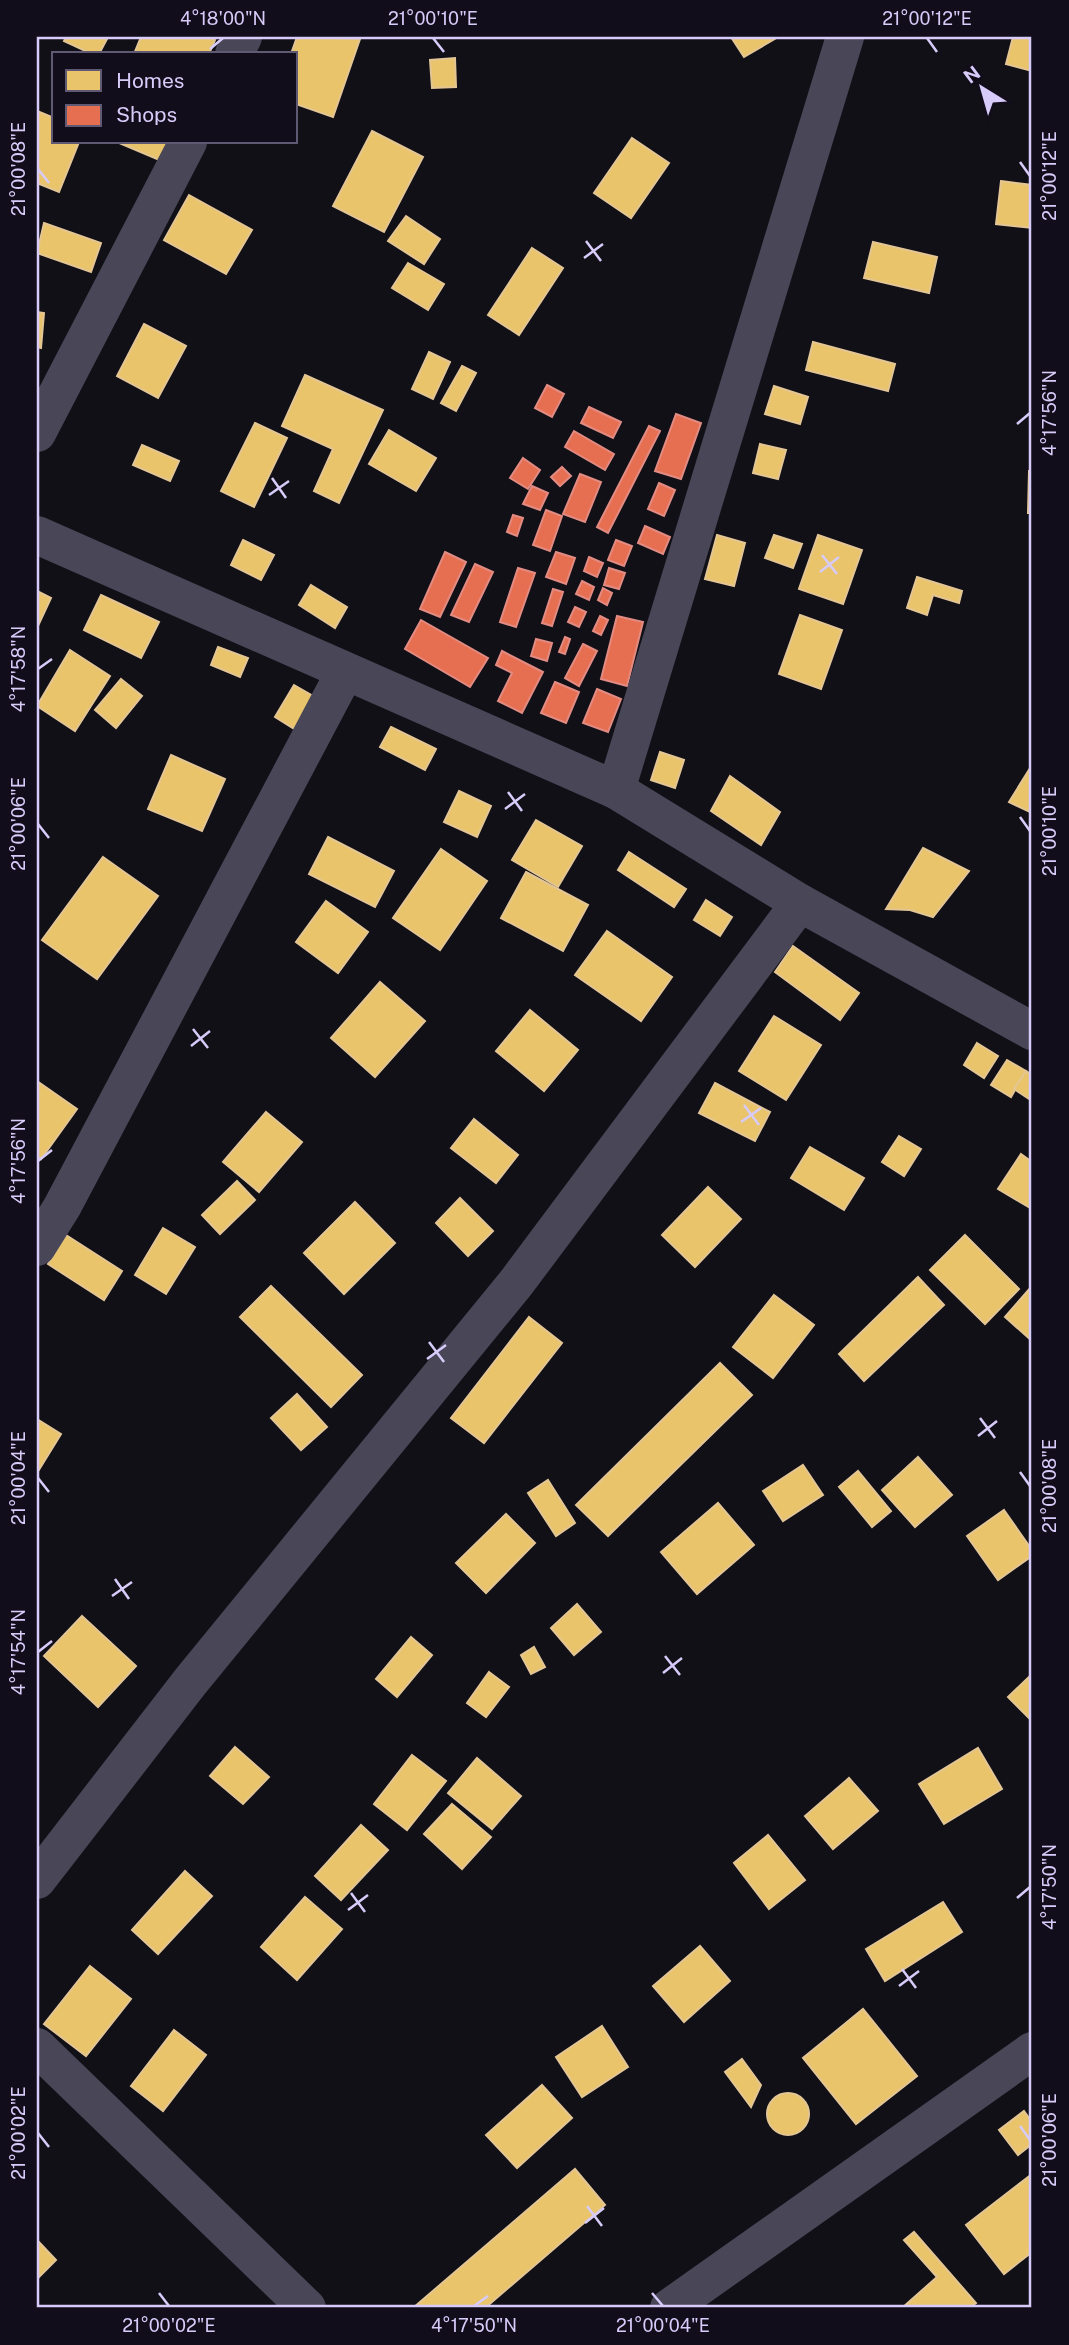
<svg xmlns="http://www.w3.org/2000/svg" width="1069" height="2345" font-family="'Public Sans',sans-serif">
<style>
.homes{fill:#e9c46a;stroke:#e4c695;stroke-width:2}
.shops{fill:#e76f51;stroke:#e28b83;stroke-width:2}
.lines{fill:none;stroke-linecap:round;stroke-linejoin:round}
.minor{stroke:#484657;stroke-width:38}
.tertiary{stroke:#484657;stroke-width:38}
.ticks{fill:none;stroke:#d7cbf9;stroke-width:2.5}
.neatline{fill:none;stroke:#d7cbf9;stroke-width:2.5}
.ticks-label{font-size:18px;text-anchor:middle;fill:#d7cbf9}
</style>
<rect width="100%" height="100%" fill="#121017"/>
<g class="homes">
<polygon points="66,37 108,37 99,54 92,54 64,41"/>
<polygon points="141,37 208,37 215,40 209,54 134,54"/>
<polygon points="297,37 360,39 333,117 296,104 296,54 291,54"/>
<polygon points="731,37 778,37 744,57"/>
<polygon points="1013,37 1032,37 1032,71 1006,64"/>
<polygon points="455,58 456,87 432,88 430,60"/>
<polygon points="37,111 54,118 54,142 79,142 59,192 37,183"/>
<polygon points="372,131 423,157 384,232 333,206"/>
<polygon points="632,138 669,163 631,218 594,193"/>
<polygon points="117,142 173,142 164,162"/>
<polygon points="1001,181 1032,185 1032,228 996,224"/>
<polygon points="189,195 252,230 226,274 164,240"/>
<polygon points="406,216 440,239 424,264 388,241"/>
<polygon points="44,223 101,243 91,272 37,253"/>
<polygon points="873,242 937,257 929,293 864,278"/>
<polygon points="532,248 563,268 519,335 488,315"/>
<polygon points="408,263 444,284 428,310 392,288"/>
<polygon points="37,312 44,313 41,348 37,347"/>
<polygon points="144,324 186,346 158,398 117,376"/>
<polygon points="813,342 895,364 888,391 806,370"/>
<polygon points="429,352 450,362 433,399 412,389"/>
<polygon points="462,366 476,373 456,411 441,403"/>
<polygon points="305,375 383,410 339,503 314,491 333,449 282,426"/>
<polygon points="774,386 808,397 800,424 765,414"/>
<polygon points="255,423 287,438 254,507 221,491"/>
<polygon points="389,430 436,458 416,491 369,464"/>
<polygon points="760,444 786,450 778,479 753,473"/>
<polygon points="142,445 179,461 170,481 133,465"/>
<polygon points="1029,471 1032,471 1032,513 1028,513"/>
<polygon points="717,535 745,543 734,586 705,579"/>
<polygon points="774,535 802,544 793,568 765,558"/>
<polygon points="818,535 862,550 843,604 799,589"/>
<polygon points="243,540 274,555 261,580 231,565"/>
<polygon points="917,577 962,591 959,603 933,595 927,615 907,608"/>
<polygon points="311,585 347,607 335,628 299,605"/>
<polygon points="37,591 51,598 37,628"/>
<polygon points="101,595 159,622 141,658 84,630"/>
<polygon points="800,615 842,630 821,689 779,674"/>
<polygon points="218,647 248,658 240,677 211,665"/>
<polygon points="70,650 110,676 75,731 37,706"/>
<polygon points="121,679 142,696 116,728 95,710"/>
<polygon points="294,685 315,697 296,730 275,717"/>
<polygon points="391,727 436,749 425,770 380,747"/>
<polygon points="660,752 684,760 675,788 651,780"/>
<polygon points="171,755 225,779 202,831 148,809"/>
<polygon points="1032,765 1032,813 1009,802"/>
<polygon points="730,776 780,812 761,845 711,811"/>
<polygon points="459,791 491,806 477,837 444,822"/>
<polygon points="536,820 582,846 558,887 512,860"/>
<polygon points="328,837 394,871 375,907 309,874"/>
<polygon points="923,848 969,871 933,917 910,910 886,909"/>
<polygon points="441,849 487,881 440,950 393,918"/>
<polygon points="629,852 686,889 674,907 618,870"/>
<polygon points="103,857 158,896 97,979 42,940"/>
<polygon points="526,872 588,905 563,951 501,918"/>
<polygon points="706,900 732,917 720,936 694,920"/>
<polygon points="326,901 368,932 338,973 296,942"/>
<polygon points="607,931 672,977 641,1021 575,975"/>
<polygon points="793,946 859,993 840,1020 775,972"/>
<polygon points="380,982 425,1021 375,1077 331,1038"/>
<polygon points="530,1010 578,1050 544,1091 496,1051"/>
<polygon points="774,1016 821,1045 786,1100 739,1071"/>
<polygon points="977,1043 998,1056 984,1078 964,1065"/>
<polygon points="1007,1060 1026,1071 1011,1097 991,1085"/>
<polygon points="1026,1071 1032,1075 1032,1101 1014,1089"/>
<polygon points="37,1081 77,1109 41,1159 37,1156"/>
<polygon points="715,1083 770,1112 755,1141 699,1113"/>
<polygon points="266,1112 302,1142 259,1192 223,1162"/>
<polygon points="474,1119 518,1155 496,1183 451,1148"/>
<polygon points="899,1136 921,1149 904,1176 882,1162"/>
<polygon points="810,1147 864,1178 844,1210 791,1178"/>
<polygon points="1021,1154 1032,1162 1032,1209 998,1189"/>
<polygon points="237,1181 255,1200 220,1234 202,1215"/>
<polygon points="708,1187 741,1219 695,1267 662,1235"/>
<polygon points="460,1198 493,1231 468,1256 436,1223"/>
<polygon points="355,1202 395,1243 344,1294 304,1253"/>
<polygon points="163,1228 195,1247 166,1294 135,1275"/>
<polygon points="66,1235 122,1271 104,1300 48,1264"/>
<polygon points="965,1235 1019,1289 985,1324 930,1270"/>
<polygon points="918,1277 944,1305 864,1381 839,1354"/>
<polygon points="271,1286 362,1375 331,1407 240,1317"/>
<polygon points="1032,1286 1032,1341 1005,1317"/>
<polygon points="774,1295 814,1325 773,1378 733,1347"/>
<polygon points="529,1317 562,1343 484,1443 451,1418"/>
<polygon points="720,1363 752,1395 608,1536 576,1505"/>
<polygon points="297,1394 327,1427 301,1450 271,1418"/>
<polygon points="37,1419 61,1434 37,1473"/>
<polygon points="918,1457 952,1495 915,1527 882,1490"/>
<polygon points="803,1465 823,1495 783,1521 763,1491"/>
<polygon points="858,1471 891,1511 872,1527 839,1487"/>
<polygon points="548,1480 575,1523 556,1536 528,1493"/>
<polygon points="718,1503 754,1545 697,1594 661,1552"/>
<polygon points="1004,1510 1032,1550 1032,1556 998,1580 967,1536"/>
<polygon points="506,1514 535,1543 486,1593 456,1563"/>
<polygon points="577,1604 601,1632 574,1655 551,1628"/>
<polygon points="82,1616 136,1666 98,1707 44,1656"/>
<polygon points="411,1637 432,1655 397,1697 376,1679"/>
<polygon points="534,1647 545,1667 531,1674 521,1655"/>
<polygon points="489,1672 509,1687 486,1717 467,1703"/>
<polygon points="1032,1674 1032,1721 1008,1697"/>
<polygon points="235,1747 269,1777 243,1804 210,1776"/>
<polygon points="978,1748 1002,1789 944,1824 919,1784"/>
<polygon points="412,1755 446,1781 407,1830 374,1804"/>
<polygon points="477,1758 521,1796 492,1829 448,1793"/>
<polygon points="849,1778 878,1811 833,1849 805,1816"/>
<polygon points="452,1804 491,1837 462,1869 424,1834"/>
<polygon points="361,1825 388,1850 341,1900 315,1876"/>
<polygon points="768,1835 805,1880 769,1909 734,1863"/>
<polygon points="185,1871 212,1896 158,1954 132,1930"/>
<polygon points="305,1897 342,1929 297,1980 261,1947"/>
<polygon points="943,1902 962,1932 885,1981 866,1949"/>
<polygon points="700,1946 730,1981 684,2022 653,1986"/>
<polygon points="90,1966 131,1999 86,2056 44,2024"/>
<polygon points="863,2009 917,2076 856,2124 803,2058"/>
<polygon points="602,2026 628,2067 582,2097 556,2057"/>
<polygon points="174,2030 206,2055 163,2111 131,2086"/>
<polygon points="742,2059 761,2085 751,2107 725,2072"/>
<polygon points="542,2085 572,2118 517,2168 486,2135"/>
<circle cx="788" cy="2114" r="21"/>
<polygon points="1024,2111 1032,2122 1032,2144 1018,2155 999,2130"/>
<polygon points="575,2169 605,2205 485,2308 413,2308"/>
<polygon points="1032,2174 1032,2252 1004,2274 966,2225"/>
<polygon points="914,2232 976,2303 969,2308 902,2308 937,2277 904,2240"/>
<polygon points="37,2240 56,2260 37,2279"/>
</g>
<g class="shops">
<polygon points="547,385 564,394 552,417 535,408"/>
<polygon points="589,407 621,422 613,438 581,423"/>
<polygon points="676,414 701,423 681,479 655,471"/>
<polygon points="649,426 660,431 608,533 597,527"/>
<polygon points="574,431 614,454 605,470 565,447"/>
<polygon points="523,458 540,470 528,489 510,478"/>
<polygon points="562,467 571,476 560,486 551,477"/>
<polygon points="580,474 601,482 585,522 563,514"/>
<polygon points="659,483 675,490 664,516 648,509"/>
<polygon points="532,486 548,493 540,510 523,504"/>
<polygon points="546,510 562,516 550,551 533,545"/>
<polygon points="513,515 523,518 517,536 507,532"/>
<polygon points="645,526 670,537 663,554 638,543"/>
<polygon points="616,540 632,546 624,566 608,560"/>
<polygon points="445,552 466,562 440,617 420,609"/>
<polygon points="556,552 575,558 566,584 546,577"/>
<polygon points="589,557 603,563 597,577 584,571"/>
<polygon points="475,564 493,572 469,622 451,615"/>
<polygon points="518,568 535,573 516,627 500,622"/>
<polygon points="609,568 625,573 619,589 604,585"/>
<polygon points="582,581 594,587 589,600 576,594"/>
<polygon points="603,588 612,593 607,605 598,600"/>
<polygon points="553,589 563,592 552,626 542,623"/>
<polygon points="575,607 586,612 579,627 568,622"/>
<polygon points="600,616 608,620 601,635 593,631"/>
<polygon points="617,616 643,622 627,686 601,679"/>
<polygon points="421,620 488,658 470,687 405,649"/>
<polygon points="565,637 570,639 565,654 559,652"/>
<polygon points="536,639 552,643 547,661 531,656"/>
<polygon points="583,644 597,651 579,686 565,678"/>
<polygon points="502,651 543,672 522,713 498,701 512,673 496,665"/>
<polygon points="555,682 579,692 566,723 541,713"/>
<polygon points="597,689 621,699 608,732 583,723"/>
</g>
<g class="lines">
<g class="minor">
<polyline points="234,54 243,37"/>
<polyline points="37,433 188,142"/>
<polyline points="616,790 845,37"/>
<polyline points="37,1247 62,1207 345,672"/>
<polyline points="37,1880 190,1682 516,1283 800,903"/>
<polyline points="37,2047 307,2308"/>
<polyline points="669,2308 1032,2051"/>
</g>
<polyline class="tertiary" points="37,535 616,790 800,903 1032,1031"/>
</g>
<path class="ticks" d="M433 38 444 52M927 38 937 52M210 49 223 38M1020 162 1030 176M38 169 49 183M586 241 601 261M584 258 603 244M1017 424 1030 413M272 478 286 498M269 495 289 481M822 555 837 574M820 572 839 557M38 669 52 659M508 792 522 811M505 809 525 794M1020 817 1030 831M38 824 49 838M193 1029 208 1048M191 1046 210 1031M744 1105 759 1125M741 1122 761 1108M38 1161 52 1150M429 1342 444 1362M427 1359 446 1345M980 1418 995 1438M978 1436 997 1421M1020 1472 1030 1486M38 1478 49 1492M115 1579 129 1599M112 1596 132 1582M38 1652 52 1641M665 1656 680 1675M663 1673 682 1658M351 1893 365 1912M1017 1898 1030 1887M348 1910 368 1895M902 1969 916 1988M899 1986 919 1971M1020 2126 1030 2140M38 2133 49 2147M587 2206 602 2226M585 2223 604 2208M159 2293 169 2306M652 2293 663 2306M474 2306 488 2296"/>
<rect width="1069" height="2345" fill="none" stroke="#110d1a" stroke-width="77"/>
<rect x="52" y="52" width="245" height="91" fill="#110d1a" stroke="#605973" stroke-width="2"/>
<rect x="66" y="70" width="35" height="21" fill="#e9c46a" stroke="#605973" stroke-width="2"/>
<text x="116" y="88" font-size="21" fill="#d7cbf9">Homes</text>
<rect x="66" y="105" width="35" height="21" fill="#e76f51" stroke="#605973" stroke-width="2"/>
<text x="116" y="122" font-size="21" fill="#d7cbf9">Shops</text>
<g transform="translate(982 88) rotate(323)" stroke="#110d1a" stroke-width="5" paint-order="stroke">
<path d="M0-5L12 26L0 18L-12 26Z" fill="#d7cbf9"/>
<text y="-10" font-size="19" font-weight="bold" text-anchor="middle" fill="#d7cbf9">N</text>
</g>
<rect x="38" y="38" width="992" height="2268" class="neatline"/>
<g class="ticks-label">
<text x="223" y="25">4°18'00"N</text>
<text x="433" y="25">21°00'10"E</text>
<text x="927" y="25">21°00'12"E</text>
<text transform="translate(19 169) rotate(-90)" y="6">21°00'08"E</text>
<text transform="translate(1050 176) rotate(-90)" y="6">21°00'12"E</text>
<text transform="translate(1050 413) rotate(-90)" y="6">4°17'56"N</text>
<text transform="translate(19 669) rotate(-90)" y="6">4°17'58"N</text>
<text transform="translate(19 824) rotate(-90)" y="6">21°00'06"E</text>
<text transform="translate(1050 831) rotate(-90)" y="6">21°00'10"E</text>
<text transform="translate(19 1161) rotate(-90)" y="6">4°17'56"N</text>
<text transform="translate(19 1478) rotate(-90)" y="6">21°00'04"E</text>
<text transform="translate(1050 1486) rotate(-90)" y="6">21°00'08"E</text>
<text transform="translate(19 1652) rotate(-90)" y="6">4°17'54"N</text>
<text transform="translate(1050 1887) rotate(-90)" y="6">4°17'50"N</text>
<text transform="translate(19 2133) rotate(-90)" y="6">21°00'02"E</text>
<text transform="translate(1050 2140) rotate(-90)" y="6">21°00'06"E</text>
<text x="169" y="2332">21°00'02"E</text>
<text x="474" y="2332">4°17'50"N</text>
<text x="663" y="2332">21°00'04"E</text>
</g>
</svg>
